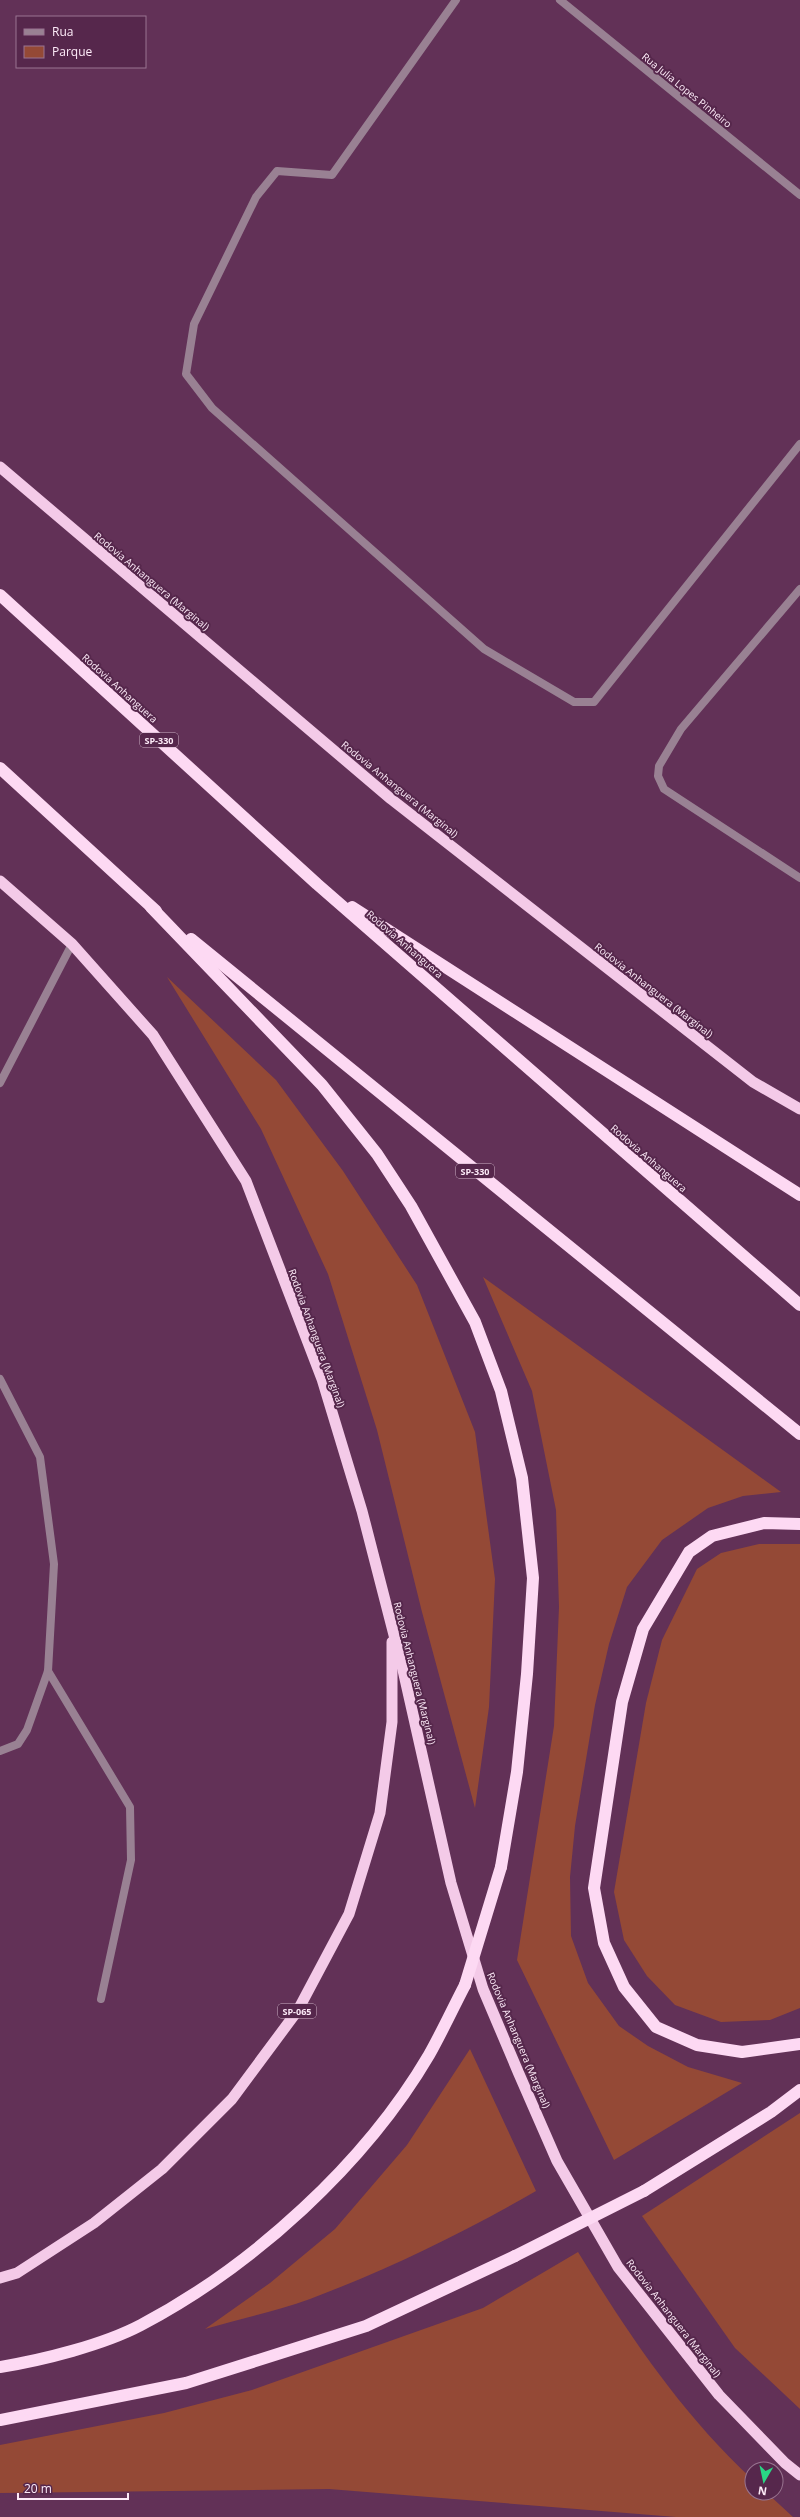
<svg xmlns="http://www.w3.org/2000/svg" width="800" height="2517" font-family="'Open Sans',sans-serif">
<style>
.green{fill:#944936}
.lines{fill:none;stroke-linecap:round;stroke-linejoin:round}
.service{stroke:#998193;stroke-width:8}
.minor{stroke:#998193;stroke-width:8}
.trunk{stroke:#f4cae8;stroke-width:11}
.motorway{stroke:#fdd9f3;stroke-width:12}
.motorway-bridge{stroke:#fdd9f3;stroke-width:12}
.labels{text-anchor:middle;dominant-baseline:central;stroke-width:4;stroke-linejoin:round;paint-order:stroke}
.shield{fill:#56274c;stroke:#cbb0c4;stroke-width:1}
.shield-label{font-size:9px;font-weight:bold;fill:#fdebf8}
.street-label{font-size:10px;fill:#fdebf8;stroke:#56274c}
</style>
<rect width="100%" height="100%" fill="#623157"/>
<g class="green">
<polygon points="167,977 276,1080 343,1171 417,1285 475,1432 495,1579 489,1707 475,1808 422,1612 377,1430 328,1274 261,1129"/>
<polygon points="483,1277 781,1492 743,1496 708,1508 662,1540 627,1587 609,1644 595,1705 575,1826 570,1877 571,1936 588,1983 619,2026 648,2046 688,2067 742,2083 614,2160 517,1960 554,1726 559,1607 556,1510 532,1391"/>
<polygon points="759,1544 800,1544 800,2008 770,2020 721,2022 675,2005 647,1976 624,1940 614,1892 646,1703 662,1640 697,1569 721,1553"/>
<path d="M470 2049 536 2191C463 2233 389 2269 310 2299 276 2311 240 2319 205 2329L270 2283 335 2229 407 2145Z"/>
<polygon points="800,2113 800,2409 735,2348 642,2216"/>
<path d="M578 2252C628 2334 681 2413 752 2479V2493H767L793 2517H676L329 2489 0 2493V2445L164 2413 252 2390 483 2308Z"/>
</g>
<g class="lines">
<g class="service">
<polyline points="0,1083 72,944"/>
<polyline points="0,1379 40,1457 54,1564 48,1671 27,1730 18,1744 0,1751"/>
<polyline points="48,1671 130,1807 131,1860 101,1999"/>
</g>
<g class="minor">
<polyline points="456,0 332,175 277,171 256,197 194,324 186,374 212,408 484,649 574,702 594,702 800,444"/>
<polyline points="560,0 800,195"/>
<polyline points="800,589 681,729 659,766 658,776 664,789 800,878"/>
</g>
<g class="trunk">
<polyline points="0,467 391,799 753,1082 800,1109"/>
<polyline points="0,881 72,944 153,1035 246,1181 322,1379 362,1511 403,1670 451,1883 483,1989 519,2074 557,2161 618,2267 719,2395 785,2463 800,2475"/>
<polyline points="0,2278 17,2273 94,2223 162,2169 232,2099 298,2010 349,1914 380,1813 392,1722 392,1642"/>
</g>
<g class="motorway">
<polyline points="0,595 317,884 800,1305"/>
<polyline points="0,768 156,911"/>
<polyline points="151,907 322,1085 377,1154 411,1206 475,1322 501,1391 522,1478 533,1578 527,1674 517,1772 501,1867"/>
<polyline points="352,907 800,1195"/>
<polyline points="191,939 800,1434"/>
<polyline points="800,1524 764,1523 712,1536 689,1552 643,1629 622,1702 594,1888 604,1943 624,1987 656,2027 697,2045 742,2052 800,2044"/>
<polyline points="644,2191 771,2112 800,2090"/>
<path d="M0 2367C43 2360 103 2345 141 2325 253 2266 365 2164 429 2055 442 2032 453 2008 465 1985"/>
<polyline points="0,2420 186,2383 366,2326 515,2256"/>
</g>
<g class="motorway-bridge">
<polyline points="465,1985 501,1867"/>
<polyline points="515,2256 644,2191"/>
</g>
</g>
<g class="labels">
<g class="shield">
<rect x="140" y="733" width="38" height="14" rx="3"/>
<rect x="456" y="1164" width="38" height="14" rx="3"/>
<rect x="278" y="2004" width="38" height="14" rx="3"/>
</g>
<g class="shield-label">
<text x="159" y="740">SP-330</text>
<text x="475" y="1171">SP-330</text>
<text x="297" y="2011">SP-065</text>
</g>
<g class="street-label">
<text transform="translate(687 90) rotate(39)">Rua Julia Lopes Pinheiro</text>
<text transform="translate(152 581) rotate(40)">Rodovia Anhanguera (Marginal)</text>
<text transform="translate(120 688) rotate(42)">Rodovia Anhanguera</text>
<text transform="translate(400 789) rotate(39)">Rodovia Anhanguera (Marginal)</text>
<text transform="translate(405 944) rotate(41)">Rodovia Anhanguera</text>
<text transform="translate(654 990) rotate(38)">Rodovia Anhanguera (Marginal)</text>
<text transform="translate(649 1158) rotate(41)">Rodovia Anhanguera</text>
<text transform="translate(317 1338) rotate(70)">Rodovia Anhanguera (Marginal)</text>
<text transform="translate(415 1673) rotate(76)">Rodovia Anhanguera (Marginal)</text>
<text transform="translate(519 2040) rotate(67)">Rodovia Anhanguera (Marginal)</text>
<text transform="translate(674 2318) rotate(52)">Rodovia Anhanguera (Marginal)</text>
</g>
</g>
<rect x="16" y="16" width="130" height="52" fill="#56274c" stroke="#997591"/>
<rect x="24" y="29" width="20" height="6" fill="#998193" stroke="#997591"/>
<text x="52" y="36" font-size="12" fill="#fdebf8">Rua</text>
<rect x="24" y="46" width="20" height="12" fill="#944936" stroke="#997591"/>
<text x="52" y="56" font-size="12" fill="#fdebf8">Parque</text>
<g transform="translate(764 2481) rotate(189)"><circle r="19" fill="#56274c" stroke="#997591"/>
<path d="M0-3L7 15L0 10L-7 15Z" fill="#29d885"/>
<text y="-6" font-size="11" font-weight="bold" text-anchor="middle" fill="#fdebf8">N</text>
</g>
<path d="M18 2493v6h110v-6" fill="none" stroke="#fdebf8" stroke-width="2"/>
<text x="24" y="2493" font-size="12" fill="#fdebf8" stroke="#56274c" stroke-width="3" paint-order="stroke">20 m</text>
</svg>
